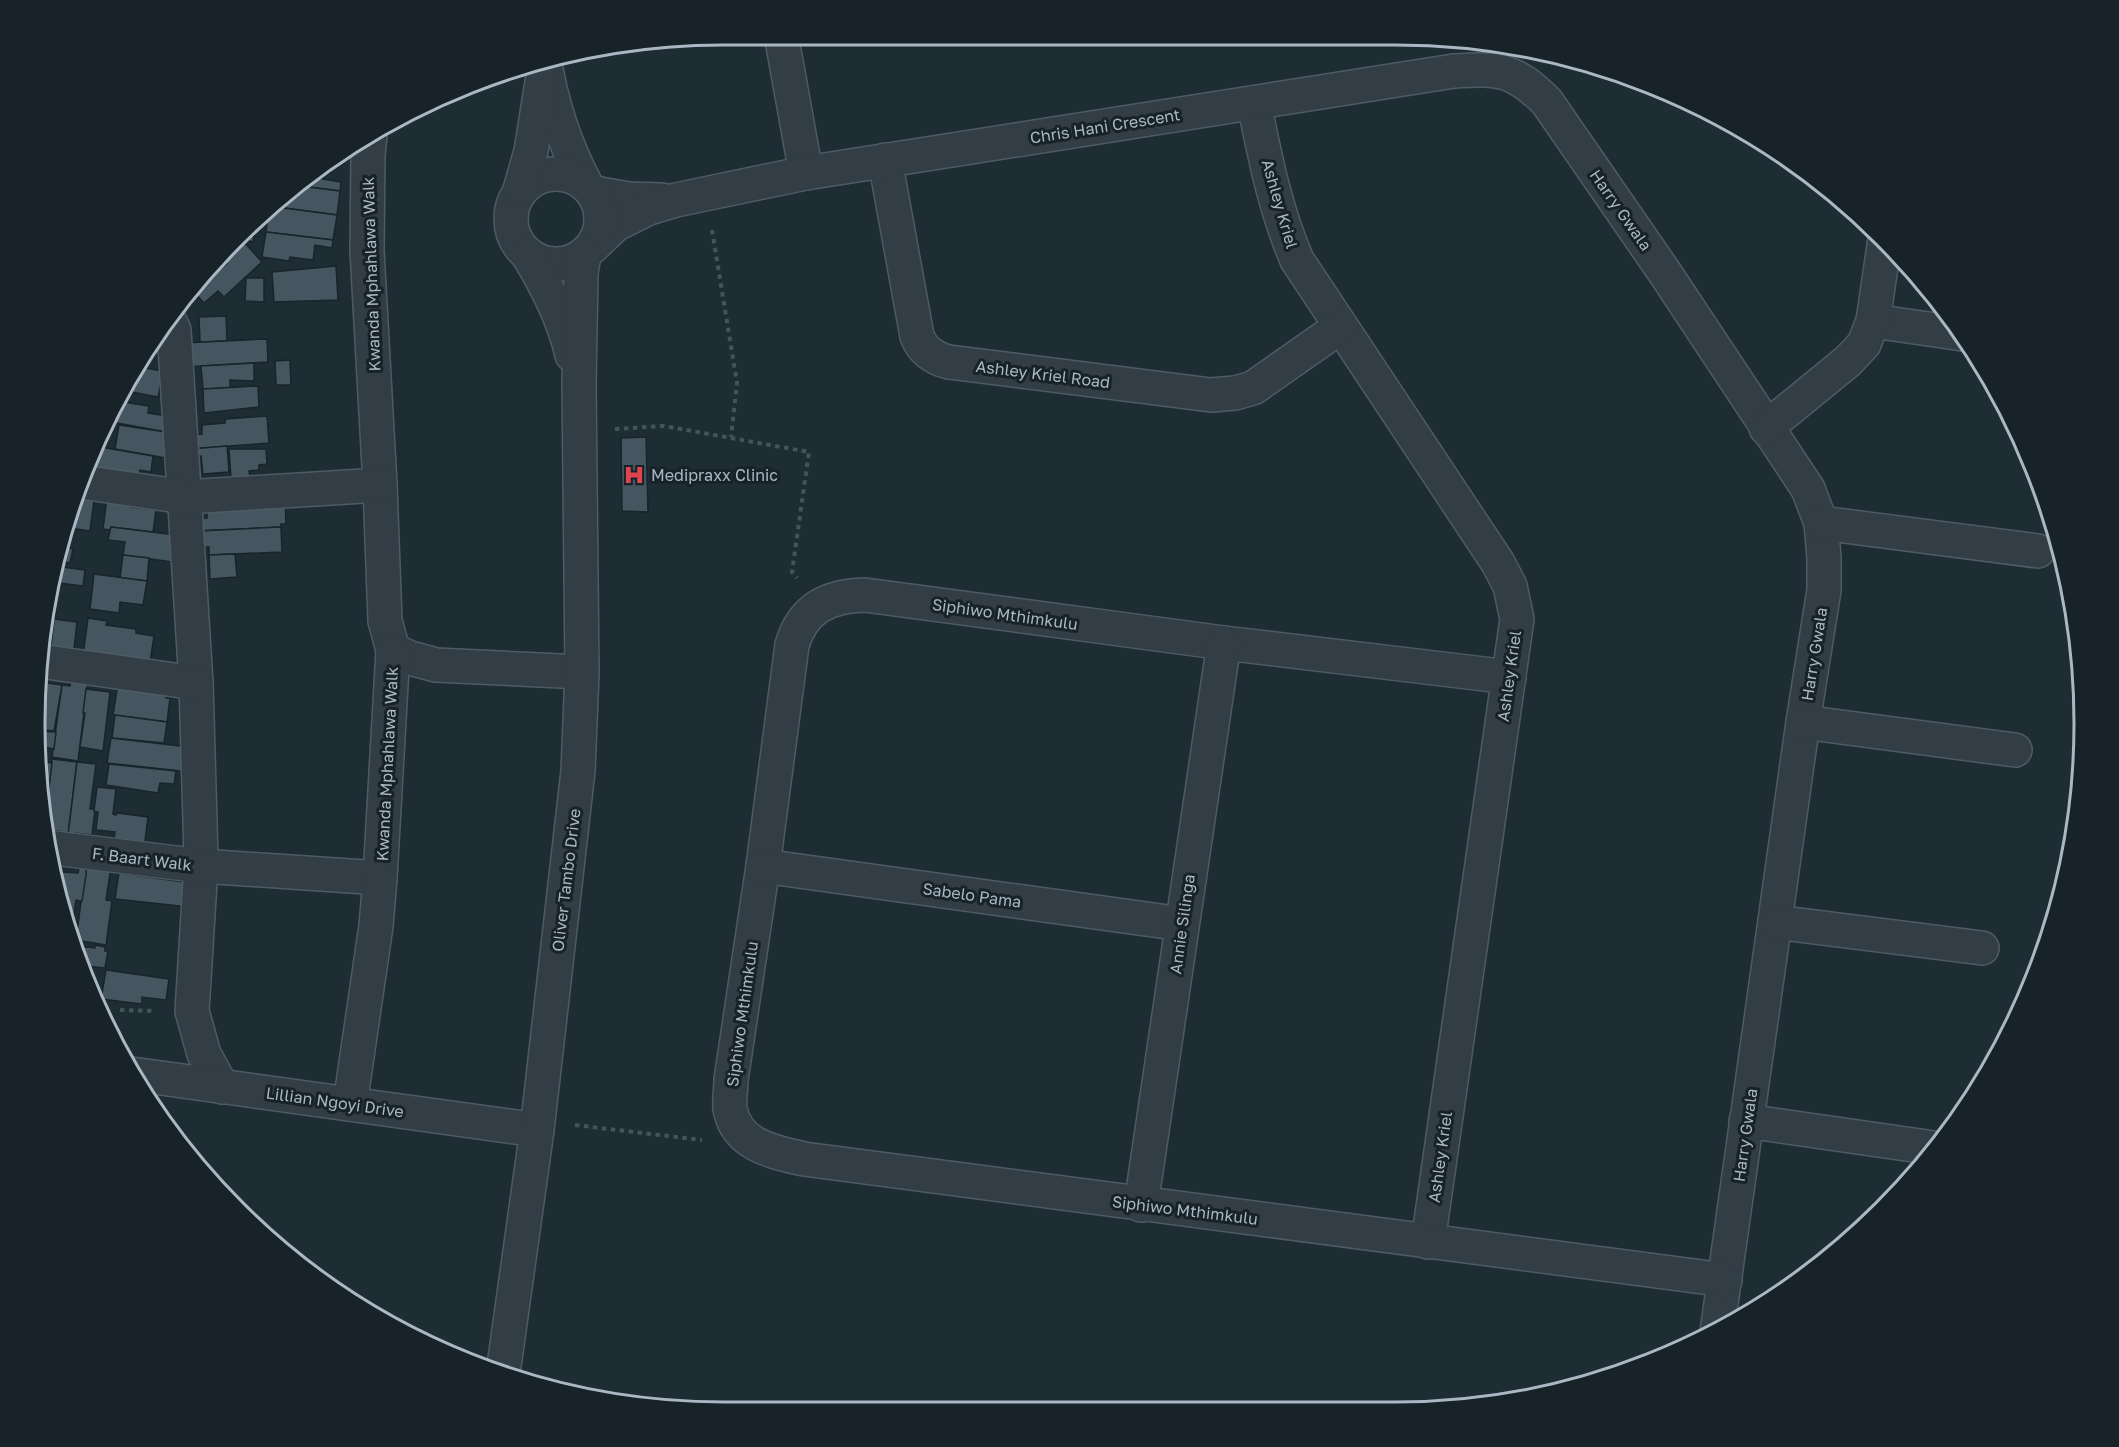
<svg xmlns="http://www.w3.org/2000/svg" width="2119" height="1447" font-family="'Golos Text',sans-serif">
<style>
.building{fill:#465661;stroke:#19242b;stroke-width:1.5}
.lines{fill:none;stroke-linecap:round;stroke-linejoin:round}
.minor-casing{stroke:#4f5b64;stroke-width:36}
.tertiary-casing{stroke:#4f5b64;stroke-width:36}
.path{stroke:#425656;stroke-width:4;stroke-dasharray:4.5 4.5;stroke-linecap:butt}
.minor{stroke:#323d45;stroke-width:33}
.tertiary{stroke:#323d45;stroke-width:33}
.labels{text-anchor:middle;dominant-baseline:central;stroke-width:6;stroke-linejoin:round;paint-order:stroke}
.street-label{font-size:16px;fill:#abb8c3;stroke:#182229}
.poi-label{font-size:16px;fill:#abb8c3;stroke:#182229;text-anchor:start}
.rim{fill:none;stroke:#abb8c3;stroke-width:3}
</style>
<rect width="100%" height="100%" fill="#1e2c34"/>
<g class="building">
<polygon points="324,166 322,179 341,182 340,191 300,186"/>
<polygon points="300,186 340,191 337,215 276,207"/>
<polygon points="276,207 337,215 333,240 266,232 268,214"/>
<polygon points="255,226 253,242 240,239"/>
<polygon points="266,232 333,240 332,248 315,245 313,260 290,257 289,261 262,257"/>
<polygon points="244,242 262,262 224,297 218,291 204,303 194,292 227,263 225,259"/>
<polygon points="235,243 239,247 225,259 227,263 194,292 191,289 205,269"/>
<polygon points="336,266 338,300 274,302 272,272"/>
<polygon points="246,278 264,278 264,302 245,301"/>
<polygon points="226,316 227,341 200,342 199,317"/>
<polygon points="161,332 160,347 150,346"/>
<polygon points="267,339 268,362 185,367 183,343"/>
<polygon points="290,360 291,385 276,385 275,361"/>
<polygon points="254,363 254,381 230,380 230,388 203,389 201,366"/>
<polygon points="139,367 163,371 158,397 121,390 135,368"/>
<polygon points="258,386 259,407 204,413 203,389"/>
<polygon points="117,398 123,399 123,402 149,406 148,413 168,416 166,432 106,421"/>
<polygon points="267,416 269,443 190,449 189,435 202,434 202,425 225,423 225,419"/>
<polygon points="119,425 166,432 166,458 115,449"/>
<polygon points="646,437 648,512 622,511 621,438"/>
<polygon points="94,446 153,456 151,472 140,470 138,477 84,469"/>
<polygon points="227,446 229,472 203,474 201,456 191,457 190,449"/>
<polygon points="229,449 266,449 267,464 259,465 259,470 249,471 250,477 231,478"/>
<polygon points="79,490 95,493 90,531 69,528"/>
<polygon points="285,496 286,524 281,524 281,527 196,531 196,518 207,518 207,507"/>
<polygon points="107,497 132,500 131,507 156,510 153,532 111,527 110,530 103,529"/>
<polygon points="111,527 176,535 172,562 123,555 125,542 108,540"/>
<polygon points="281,527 282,552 209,555 209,547 198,547 199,531"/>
<polygon points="64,547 73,549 70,563 60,561"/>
<polygon points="235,554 237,577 210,579 209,555"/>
<polygon points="123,555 149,558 147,581 120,578"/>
<polygon points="62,567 85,570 83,586 59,583"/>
<polygon points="94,574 147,581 143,605 120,602 119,613 90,609"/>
<polygon points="55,579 60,579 50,651 42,650 40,634"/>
<polygon points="88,618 107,621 106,625 136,629 136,633 154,636 149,669 83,655"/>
<polygon points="54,619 77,622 74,649 51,646"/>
<polygon points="88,680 78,761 52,757 62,685 70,686 71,681"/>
<polygon points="39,682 62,685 54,731 37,729"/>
<polygon points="118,684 167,691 166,698 170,698 167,722 113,715"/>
<polygon points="86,689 110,692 103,751 80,747 85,713 83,713"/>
<polygon points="115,715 167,722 164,743 112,738"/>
<polygon points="37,731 56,732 54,749 37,746"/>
<polygon points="111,738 189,747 190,772 107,763"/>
<polygon points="52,759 77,762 67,843 58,842 59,831 44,830"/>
<polygon points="36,761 52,763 44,830 36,768"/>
<polygon points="77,762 96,764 90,809 95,809 92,835 75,833 73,844 67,843"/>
<polygon points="109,764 176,771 174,784 160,783 158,793 106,785"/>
<polygon points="97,787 116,789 113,814 116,815 117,813 148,817 144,849 113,845 115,832 96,830 98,812 94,811"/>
<polygon points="86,863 111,867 106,900 112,901 106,945 76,940"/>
<polygon points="80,864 86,865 86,875 82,901 76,900 73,920 69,920 59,892 62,872 78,873"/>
<polygon points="52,871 62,872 59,892"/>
<polygon points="119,873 183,882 183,879 192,880 189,907 115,899"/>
<polygon points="95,945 105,947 105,951 108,951 105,968 84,966 78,946 95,948"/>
<polygon points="85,968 94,970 90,983"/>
<polygon points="106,970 169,979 166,1000 142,997 142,1004 101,999"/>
</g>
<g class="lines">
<g class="minor-casing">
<g id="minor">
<polyline points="781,34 806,173"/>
<path d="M1254 103C1265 157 1275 209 1297 260L1498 563 1510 586 1517 619 1428 1242"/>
<polyline points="370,135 368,155 367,250 380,485 385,621 393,650 410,658 436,665 582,672"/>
<path d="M885 160 917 336C923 351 933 358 949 362L1211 395 1235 393 1253 388 1340 327"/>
<polyline points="594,193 629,199 662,200"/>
<path d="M592 247 615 225 649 208 676 200 806 173 1454 71C1500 68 1514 69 1547 102L1665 273 1808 489 1821 523 1824 558V590L1803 722 1717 1332"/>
<polyline points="169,320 174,330 196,683 200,821 201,866 192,1011 204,1054 222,1087"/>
<polyline points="1873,321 1963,334"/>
<polyline points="1766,428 1848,361 1864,344 1873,321 1885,239"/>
<polyline points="81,482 185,497 380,485"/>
<polyline points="1821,523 2038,551"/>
<polyline points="39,661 196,683"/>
<path d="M1509 677 1224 643 865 595C828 596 803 608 792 645L763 866 731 1080C731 1089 729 1100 730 1109 737 1146 774 1152 804 1159L1725 1280"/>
<polyline points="1803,722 2015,750"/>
<polyline points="46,847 201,866 380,878 393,650"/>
<polyline points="763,866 1182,924"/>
<polyline points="1776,922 1982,948"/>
<polyline points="132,1074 537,1130"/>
<polyline points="350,1104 376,926 380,878"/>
<polyline points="1746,1121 1934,1148"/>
<polyline points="1141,1205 1224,643"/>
</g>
</g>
<g class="tertiary-casing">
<g id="tertiary">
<path d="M544 58C551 101 565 145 585 183"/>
<circle cx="556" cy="219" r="45"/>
<polyline points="520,190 531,151 543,76"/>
<path d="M528 255C547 286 564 319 572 355"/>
<polyline points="503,1373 537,1130 578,771 582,672 579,383 581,273 584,255"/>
</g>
</g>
<g class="path">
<polyline points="712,230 737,383 731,437"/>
<polyline points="615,429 664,426 809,452 792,572 797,578"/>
<polyline points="120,1010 156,1011"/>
<polyline points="575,1125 702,1140"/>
</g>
<use href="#minor" class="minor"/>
<use href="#tertiary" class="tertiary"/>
</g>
<defs>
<g id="hospital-bare" transform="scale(1.62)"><path d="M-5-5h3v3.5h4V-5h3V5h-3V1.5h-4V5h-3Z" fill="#e0444e" stroke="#182229" stroke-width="2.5" paint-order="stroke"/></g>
</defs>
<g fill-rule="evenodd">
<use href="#hospital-bare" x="634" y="475"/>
</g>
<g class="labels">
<g class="street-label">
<text transform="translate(1105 126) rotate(-9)">Chris Hani Crescent</text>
<text transform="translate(1280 204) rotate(74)">Ashley Kriel</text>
<text transform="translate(1621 210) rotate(55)">Harry Gwala</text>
<text transform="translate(371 274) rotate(-92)">Kwanda Mphahlawa Walk</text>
<text transform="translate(1043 374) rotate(7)">Ashley Kriel Road</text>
<text transform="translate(1005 614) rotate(8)">Siphiwo Mthimkulu</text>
<text transform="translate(1814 654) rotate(-81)">Harry Gwala</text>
<text transform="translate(1509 676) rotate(-82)">Ashley Kriel</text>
<text transform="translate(387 764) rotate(-87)">Kwanda Mphahlawa Walk</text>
<text transform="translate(142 859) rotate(7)">F. Baart Walk</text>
<text transform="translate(566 880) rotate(-83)">Oliver Tambo Drive</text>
<text transform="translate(972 895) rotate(8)">Sabelo Pama</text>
<text transform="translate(1182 924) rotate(-82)">Annie Silinga</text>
<text transform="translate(742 1014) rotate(-82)">Siphiwo Mthimkulu</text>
<text transform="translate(335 1102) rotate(8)">Lillian Ngoyi Drive</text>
<text transform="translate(1745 1135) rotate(-82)">Harry Gwala</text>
<text transform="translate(1440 1157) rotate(-82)">Ashley Kriel</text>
<text transform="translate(1185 1210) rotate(7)">Siphiwo Mthimkulu</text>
</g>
<g class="poi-label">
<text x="651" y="475">Medipraxx Clinic</text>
</g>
</g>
<path d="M0 0H2119V1447H0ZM723 45H1396A678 678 0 0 1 2074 723V724A678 678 0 0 1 1396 1402H723A678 678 0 0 1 45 724V723A678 678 0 0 1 723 45Z" fill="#182229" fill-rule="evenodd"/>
<path class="rim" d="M723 45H1396A678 678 0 0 1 2074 723V724A678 678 0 0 1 1396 1402H723A678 678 0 0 1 45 724V723A678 678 0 0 1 723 45Z"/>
</svg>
